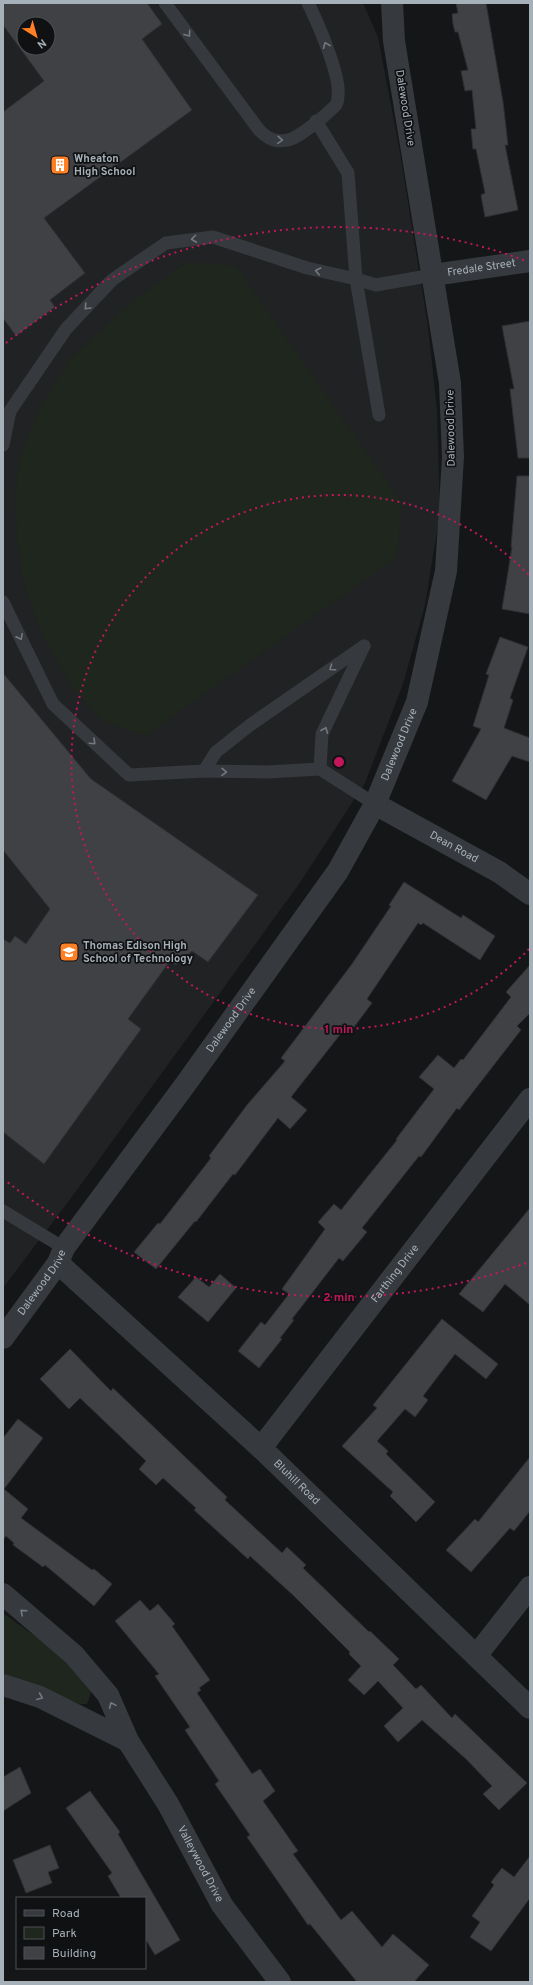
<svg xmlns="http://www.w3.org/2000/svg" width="533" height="1985" font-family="Overpass,sans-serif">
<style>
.built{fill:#212224;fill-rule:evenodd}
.green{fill:#1e261d}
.building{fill:#3f4144;stroke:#2f3033;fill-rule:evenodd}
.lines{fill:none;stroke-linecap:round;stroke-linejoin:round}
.service{stroke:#36393d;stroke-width:13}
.minor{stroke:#36393d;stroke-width:22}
.tertiary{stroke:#36393d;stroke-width:22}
.oneway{stroke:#747a81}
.ring{fill:none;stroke:#c2185b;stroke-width:2;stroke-dasharray:2 4}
.labels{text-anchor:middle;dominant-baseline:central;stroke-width:3.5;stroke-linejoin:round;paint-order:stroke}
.street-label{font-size:11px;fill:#a6b0b8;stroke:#101112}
.poi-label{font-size:11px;font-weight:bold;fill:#a6b0b8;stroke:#101112;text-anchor:start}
.centre{fill:#c2185b;stroke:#101112;stroke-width:2}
.ring-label{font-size:12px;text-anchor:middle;font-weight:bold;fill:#c2185b;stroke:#101112;stroke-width:3.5;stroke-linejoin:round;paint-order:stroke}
</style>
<rect width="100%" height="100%" fill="#151617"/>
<path class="built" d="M3 3H363L378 37 399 147 428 326 437 411 440 513 425 605 403 684 365 783 299 884 74 1194 3 1288ZM24 24H48V48H24Z"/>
<g class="green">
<polygon points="187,262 236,266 402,503 397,557 145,736 102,720 72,687 39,629 22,577 17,539 15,497 19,459 39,409 70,359 135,299"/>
<path d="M3 1613C34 1636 73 1659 91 1693L87 1704H79L3 1674Z"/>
</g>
<g class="building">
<path d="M3 3H147L162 24 142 39 192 110 44 218 85 273 50 300 55 307 16 336 3 318V112L44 81 3 25ZM24 24H48V48H24Z"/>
<polygon points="456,3 486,3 503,102 508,145 505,145 518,210 485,217 481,195 485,193 476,149 473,149 471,129 476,129 472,90 465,91 461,71 468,70 458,32 455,32 453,24 452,14 458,13"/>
<polygon points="530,321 530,458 518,458 510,389 514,389 502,326"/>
<polygon points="517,476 530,476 530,614 502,609 512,547 511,547"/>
<polygon points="500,637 528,647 510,698 513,700 504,728 530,738 530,762 512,756 486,800 452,781 481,729 473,726 489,675 486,674"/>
<polygon points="3,673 91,779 258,895 208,962 192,951 176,965 170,961 128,1019 141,1029 44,1164 3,1132 3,939 10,943 15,936 26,944 50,909 3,850"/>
<polygon points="404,882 461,918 463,915 495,936 480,960 423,923 421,925 418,923 367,999 372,1003 351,1031 346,1027 291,1097 307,1110 290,1129 278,1118 235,1175 233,1174 196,1222 195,1221 156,1269 134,1252 158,1223 160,1224 211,1158 209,1156 247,1105 285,1061 281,1058 352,964 391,906 389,905"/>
<polygon points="530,965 530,1013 517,1026 521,1030 459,1110 457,1108 421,1157 419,1156 362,1228 367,1232 343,1261 339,1258 292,1319 294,1320 280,1338 282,1339 259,1368 238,1351 261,1322 265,1325 289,1294 282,1289 325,1229 318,1222 334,1204 341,1210 397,1140 396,1139 434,1089 419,1077 438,1055 454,1068 461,1059 463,1060 511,997 506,992"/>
<polygon points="530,1208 530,1305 505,1284 483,1312 459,1294"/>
<polygon points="220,1274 236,1288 208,1322 178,1297 196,1277 209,1287"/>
<polygon points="442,1319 498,1364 486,1379 455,1354 423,1396 428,1400 415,1417 405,1409 377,1441 388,1451 386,1454 435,1502 416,1522 390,1496 393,1492 342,1446 377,1408 373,1405"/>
<polygon points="70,1349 111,1391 113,1388 227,1497 225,1500 282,1553 287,1547 306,1565 303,1568 369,1632 370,1631 399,1659 393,1665 416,1689 421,1685 452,1718 455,1714 527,1783 499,1810 483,1794 492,1786 466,1759 422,1720 398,1742 384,1726 403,1708 378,1681 364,1695 348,1680 361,1666 349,1654 350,1652 294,1596 250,1556 248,1559 194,1510 196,1508 163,1478 156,1485 139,1469 146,1461 80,1398 69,1409 40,1379"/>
<polygon points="18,1419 43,1438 4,1489 28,1509 21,1518 92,1570 94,1569 112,1584 94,1606 45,1565 43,1567 13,1545 14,1543 6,1536 3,1540 3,1438"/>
<polygon points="530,1457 530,1511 514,1531 510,1528 471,1572 446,1550 475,1519 478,1522"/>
<polygon points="140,1600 150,1611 158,1604 175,1624 172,1626 210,1680 199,1688 201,1690 197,1693 252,1774 260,1769 275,1791 263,1801 298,1851 293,1854 341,1920 352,1911 382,1947 393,1934 429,1965 414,1982 357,1982 310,1924 308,1925 290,1899 247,1837 250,1835 215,1784 219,1781 185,1730 190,1727 155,1676 159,1674 115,1621"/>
<polygon points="20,1767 31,1793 3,1811 3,1777"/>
<polygon points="90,1791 120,1832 118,1834 180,1940 155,1955 145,1938 145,1898 121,1898 108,1876 112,1873 66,1808"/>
<polygon points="50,1845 59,1868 48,1872 52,1883 26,1893 13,1860"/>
<polygon points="530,1856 530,1898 491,1951 470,1937 480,1922 472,1916 494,1885 491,1882 502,1868 514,1877"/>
</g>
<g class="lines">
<g class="service">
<path d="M165 3 259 130C267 138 275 143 288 140 299 138 326 115 335 106 337 104 338 99 338 95 341 76 317 21 308 3"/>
<polyline points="316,121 348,173 356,279 376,285 433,275"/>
<polyline points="3,445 10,411 66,329 112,280 166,243 213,237 307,268 356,279 379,415"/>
<polyline points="3,602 53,704 129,775 204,771 267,772 320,769 375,804"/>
<polyline points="320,769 322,734 364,646"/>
<polyline points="204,771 216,752 250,725 364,646"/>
<polyline points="3,1211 64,1248"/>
</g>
<g class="minor">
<path id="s1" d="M433 275 530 261"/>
<path id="s2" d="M375 804 499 872 530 894"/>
<path id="s3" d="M58 1263 261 1448 530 1708"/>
<path id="s4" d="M261 1448 530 1099"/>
<path id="s5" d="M3 1594 74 1655 108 1695 128 1741 168 1804 222 1905 280 1982"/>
<polyline points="476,1656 530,1587"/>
<polyline points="3,1685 40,1697 128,1741"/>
</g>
<path class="tertiary" id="s6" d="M3 1338 58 1263 64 1248 185 1085 338 871 375 804 417 702 446 571 453 457 450 383 394 41 392 3"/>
</g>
<defs><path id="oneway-chevron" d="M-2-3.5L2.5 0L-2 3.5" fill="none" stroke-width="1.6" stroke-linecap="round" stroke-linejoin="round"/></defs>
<g class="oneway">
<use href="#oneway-chevron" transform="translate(188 34) rotate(54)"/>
<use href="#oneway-chevron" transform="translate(326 45) rotate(-112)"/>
<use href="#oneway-chevron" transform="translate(280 140) rotate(4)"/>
<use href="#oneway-chevron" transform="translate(194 239) rotate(172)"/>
<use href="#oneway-chevron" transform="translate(318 271) rotate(-167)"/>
<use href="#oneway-chevron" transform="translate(87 307) rotate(133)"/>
<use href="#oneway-chevron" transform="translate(20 637) rotate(64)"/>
<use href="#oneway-chevron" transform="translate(332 668) rotate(145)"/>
<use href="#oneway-chevron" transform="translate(325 730) rotate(-68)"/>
<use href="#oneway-chevron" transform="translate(93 742) rotate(43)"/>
<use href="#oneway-chevron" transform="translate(224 772) rotate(1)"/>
<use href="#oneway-chevron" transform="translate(23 1612) rotate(-138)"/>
<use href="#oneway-chevron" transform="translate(40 1697) rotate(22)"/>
<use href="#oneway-chevron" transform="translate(112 1705) rotate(-114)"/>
</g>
<g class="ring">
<path d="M529 949A267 267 0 1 1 529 575"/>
<path d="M526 1263A535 535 0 0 1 6 1181M6 343A535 535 0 0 1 526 261"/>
</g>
<defs>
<g id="building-square" transform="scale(1)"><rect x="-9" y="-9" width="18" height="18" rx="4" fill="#ff7f25" stroke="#101112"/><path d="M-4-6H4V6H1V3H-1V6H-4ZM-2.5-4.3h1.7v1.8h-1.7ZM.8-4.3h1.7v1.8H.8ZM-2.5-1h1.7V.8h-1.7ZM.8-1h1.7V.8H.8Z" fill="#fff"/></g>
<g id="school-square" transform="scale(1)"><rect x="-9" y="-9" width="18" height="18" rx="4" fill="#ff7f25" stroke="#101112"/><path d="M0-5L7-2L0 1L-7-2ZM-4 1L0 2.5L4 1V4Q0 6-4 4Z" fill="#fff"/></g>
</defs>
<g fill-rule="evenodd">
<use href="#building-square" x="60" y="165"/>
<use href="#school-square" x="69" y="952"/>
</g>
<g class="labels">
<g class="street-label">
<text transform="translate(405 108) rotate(81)">Dalewood Drive</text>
<text stroke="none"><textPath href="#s1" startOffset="49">Fredale Street</textPath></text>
<text transform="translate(451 428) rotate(-91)">Dalewood Drive</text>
<text stroke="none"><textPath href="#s6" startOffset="716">Dalewood Drive</textPath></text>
<text stroke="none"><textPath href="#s2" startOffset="90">Dean Road</textPath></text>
<text stroke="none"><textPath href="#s6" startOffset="392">Dalewood Drive</textPath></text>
<text stroke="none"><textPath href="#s4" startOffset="220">Farthing Drive</textPath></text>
<text stroke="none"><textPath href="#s6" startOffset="68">Dalewood Drive</textPath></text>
<text stroke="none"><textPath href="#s3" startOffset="324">Bluhill Road</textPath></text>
<text stroke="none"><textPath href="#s5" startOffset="339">Valleywood Drive</textPath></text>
</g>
<g class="poi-label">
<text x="74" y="159">Wheaton<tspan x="74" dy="13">High School</tspan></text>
<text x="83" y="946">Thomas Edison High<tspan x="83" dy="13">School of Technology</tspan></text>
</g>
</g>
<circle cx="339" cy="762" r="6" class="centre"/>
<g class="ring-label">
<text x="339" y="1033">1 min</text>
<text x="339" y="1301">2 min</text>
</g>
<rect width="533" height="1985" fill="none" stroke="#a6b0b8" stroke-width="8"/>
<rect x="16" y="1897" width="130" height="72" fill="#101112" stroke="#4c5154"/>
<rect x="24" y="1910" width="20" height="6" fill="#36393d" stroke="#4c5154"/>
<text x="52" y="1917" font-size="12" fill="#a6b0b8">Road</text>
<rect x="24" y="1927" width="20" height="12" fill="#1e261d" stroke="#4c5154"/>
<text x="52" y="1937" font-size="12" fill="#a6b0b8">Park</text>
<rect x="24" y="1947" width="20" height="12" fill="#3f4144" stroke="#4c5154"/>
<text x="52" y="1957" font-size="12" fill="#a6b0b8">Building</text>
<g transform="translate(36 36) rotate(143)"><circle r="19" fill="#101112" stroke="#4c5154"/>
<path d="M0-3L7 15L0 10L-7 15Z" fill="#ff7f25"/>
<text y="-6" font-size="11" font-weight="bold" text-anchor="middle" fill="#a6b0b8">N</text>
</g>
</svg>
